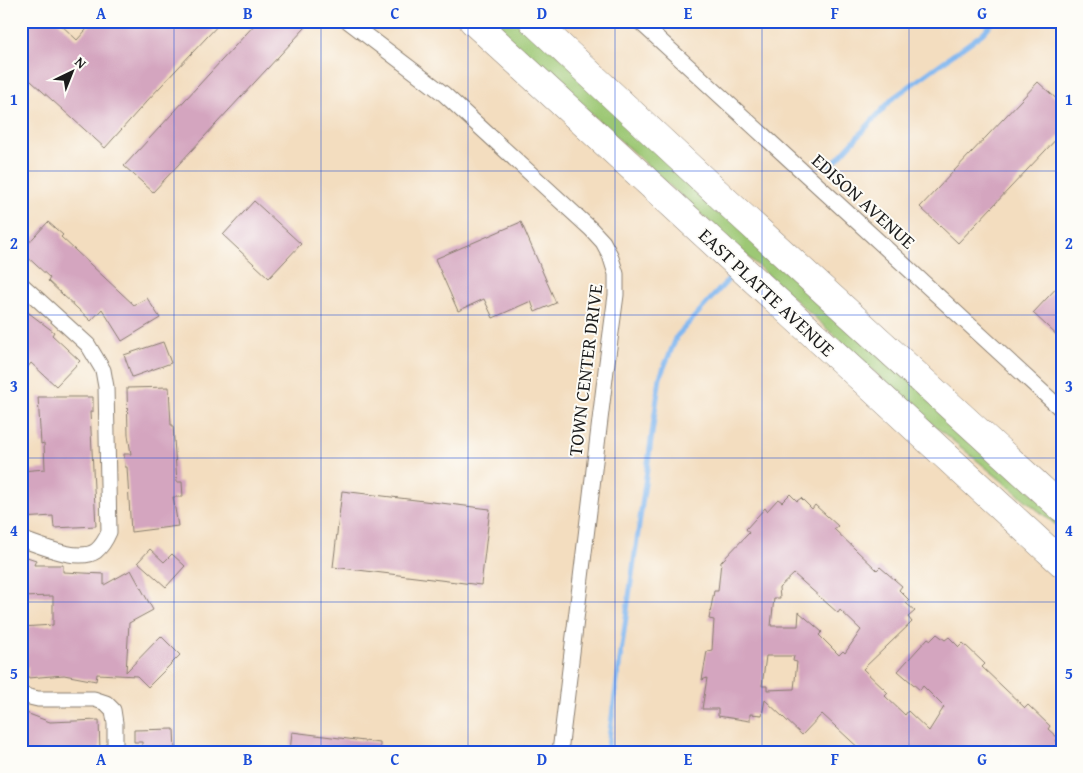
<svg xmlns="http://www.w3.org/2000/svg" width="1083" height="773" font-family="'Gentium Book Plus',serif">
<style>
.green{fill:#9dc874;stroke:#5c7248}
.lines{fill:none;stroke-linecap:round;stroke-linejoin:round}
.stream{stroke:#82b8f0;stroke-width:5}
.building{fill:#d4a5bf;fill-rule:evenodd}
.street-casing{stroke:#887c6e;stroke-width:17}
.highway-casing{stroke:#887c6e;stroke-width:29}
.street{stroke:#fff;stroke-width:15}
.highway{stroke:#fff;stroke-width:28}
.grid{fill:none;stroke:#1d4ed8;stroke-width:1;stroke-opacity:0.55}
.labels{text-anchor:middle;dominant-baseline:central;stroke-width:4;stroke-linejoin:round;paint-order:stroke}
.street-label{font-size:19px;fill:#1c1c1c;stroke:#fdfcf7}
.neatline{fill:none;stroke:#1d4ed8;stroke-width:2}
.grid-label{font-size:16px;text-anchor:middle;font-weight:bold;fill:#1d4ed8}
</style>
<rect width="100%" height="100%" fill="#fdfcf7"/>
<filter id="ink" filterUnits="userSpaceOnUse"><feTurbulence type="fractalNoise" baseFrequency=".02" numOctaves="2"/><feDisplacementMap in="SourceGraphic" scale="10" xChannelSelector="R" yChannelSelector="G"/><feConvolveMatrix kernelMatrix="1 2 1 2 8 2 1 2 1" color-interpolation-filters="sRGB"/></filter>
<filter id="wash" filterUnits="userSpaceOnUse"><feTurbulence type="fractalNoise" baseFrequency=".0096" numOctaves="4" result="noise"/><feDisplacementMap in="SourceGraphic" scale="20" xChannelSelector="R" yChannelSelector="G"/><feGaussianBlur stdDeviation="1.12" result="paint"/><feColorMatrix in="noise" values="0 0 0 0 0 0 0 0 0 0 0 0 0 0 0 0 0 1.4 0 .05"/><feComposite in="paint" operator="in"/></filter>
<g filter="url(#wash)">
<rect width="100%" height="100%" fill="#f3ddbf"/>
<polygon class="green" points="489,21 522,21 1062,520 1062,530 924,417"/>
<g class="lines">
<g class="stream">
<polyline points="830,167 893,98 982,34 994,21"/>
<polyline points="607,752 660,377 677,336 728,280"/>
</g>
</g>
<g id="blocks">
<g class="building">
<polygon points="21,21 57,21 77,40 94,21 222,21 146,102 105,148 21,72"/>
<polygon points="258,21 297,21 305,28 153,192 124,166"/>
<polygon points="1038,82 1062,104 1062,133 958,243 920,207"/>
<polygon points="254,201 301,244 269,278 223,235"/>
<polygon points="48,222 63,235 61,237 134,305 147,298 160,318 122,341 102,309 91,321 48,281 50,278 21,251"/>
<polygon points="521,222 556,303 535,312 531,301 493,318 484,299 458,311 435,259"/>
<polygon points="1062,282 1062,340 1033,313"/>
<polygon points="21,307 54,332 52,335 80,361 56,386 31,363 21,376"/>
<polygon points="163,342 171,363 132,377 124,355"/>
<polygon points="169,387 171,425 173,425 177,482 182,482 183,497 173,497 178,526 131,532 127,467 125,467 124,454 131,454 128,435 127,388"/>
<polygon points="38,397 93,397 93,412 90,412 96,526 54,528 53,516 22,518 21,471 45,469 44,443 41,444"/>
<polygon points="342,491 490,509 481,585 333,567"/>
<path d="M790 494 797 501 801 498 812 509 815 505 838 526 834 529 877 570 880 567 902 586 899 590 909 600 906 603 915 611 908 617 912 622 863 669 888 693 885 696 905 715 908 711 929 731 944 707 923 686 920 690 898 671 928 638 931 640 937 634 945 640 949 637 959 647 963 643 985 664 982 667 1025 708 1028 705 1050 726 1048 729 1058 738 1056 741 1062 747V752H863L822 714 802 735 765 700 762 715 750 714V721L718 716V709H702L707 678 702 680 707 651 712 650 714 620 709 619 714 591H718L721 562 749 533 746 529 765 508 767 511 778 499 782 502ZM794 574 838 613 840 610 861 630 845 653 843 651 839 655 819 635 822 632 799 612 798 626H771L774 598H780L779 588ZM766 656H794L793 661 797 662 794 689 767 690V686H762Z"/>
<polygon points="150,549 164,562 172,554 185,566 166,587 138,562"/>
<polygon points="21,555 36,560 34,565 63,565 63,572 104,574 104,585 131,570 153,610 129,623 126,672 161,636 180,655 148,687 137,676 97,674 96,681 64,675 28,678 28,666 21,667 21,627 53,625 53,596 21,597"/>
<polygon points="21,711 50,722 99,720 100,752 21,752"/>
<polygon points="174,729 175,751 142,751 142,742 134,742 134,730"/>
<polygon points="292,732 380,743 380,752 290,752"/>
</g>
</g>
</g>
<g filter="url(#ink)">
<use href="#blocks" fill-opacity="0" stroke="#887c6e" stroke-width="1"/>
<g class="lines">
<g class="street-casing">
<g id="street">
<polyline points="348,21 444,94 591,229 603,242 610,255 616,274 616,295 606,370 560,752"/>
<polyline points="639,21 1062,410"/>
<path d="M21 284 88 345 103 370 106 387 109 532C106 539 102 546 96 551 79 563 39 545 21 539"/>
<polyline points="21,695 38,699 94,699 106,703 113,710 115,723 115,752"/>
</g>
</g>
<g class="highway-casing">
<g id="highway">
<polyline points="473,21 1062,563"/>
<polyline points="533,21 727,202 1062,508"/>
</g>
</g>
<use href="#street" class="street"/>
<use href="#highway" class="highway"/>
</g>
</g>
<path class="grid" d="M174 21V752M321 21V752M468 21V752M615 21V752M762 21V752M909 21V752M21 171H1062M21 315H1062M21 458H1062M21 602H1062"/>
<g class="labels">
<g class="street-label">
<text transform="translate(864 201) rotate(42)">EDISON AVENUE</text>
<text transform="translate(767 292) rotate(43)">EAST PLATTE AVENUE</text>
<text transform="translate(585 370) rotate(-83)">TOWN CENTER DRIVE</text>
</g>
</g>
<rect width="1083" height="773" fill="none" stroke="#fdfcf7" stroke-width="55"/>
<g transform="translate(72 72) rotate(43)" stroke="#fdfcf7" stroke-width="4" paint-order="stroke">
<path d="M0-4L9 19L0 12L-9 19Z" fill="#1c1c1c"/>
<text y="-8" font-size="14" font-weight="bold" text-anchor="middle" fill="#1c1c1c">N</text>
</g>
<rect x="28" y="28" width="1028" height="718" class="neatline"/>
<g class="grid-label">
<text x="101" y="19">A</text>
<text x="248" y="19">B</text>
<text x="395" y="19">C</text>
<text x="542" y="19">D</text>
<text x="688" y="19">E</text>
<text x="835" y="19">F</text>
<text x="982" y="19">G</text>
<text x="14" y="105">1</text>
<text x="1069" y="105">1</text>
<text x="14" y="249">2</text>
<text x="1069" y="249">2</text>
<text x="14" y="392">3</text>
<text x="1069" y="392">3</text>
<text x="14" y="536">4</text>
<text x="1069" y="536">4</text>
<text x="14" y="679">5</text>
<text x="1069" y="679">5</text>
<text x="101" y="765">A</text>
<text x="248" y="765">B</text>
<text x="395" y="765">C</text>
<text x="542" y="765">D</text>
<text x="688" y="765">E</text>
<text x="835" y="765">F</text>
<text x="982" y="765">G</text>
</g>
</svg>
